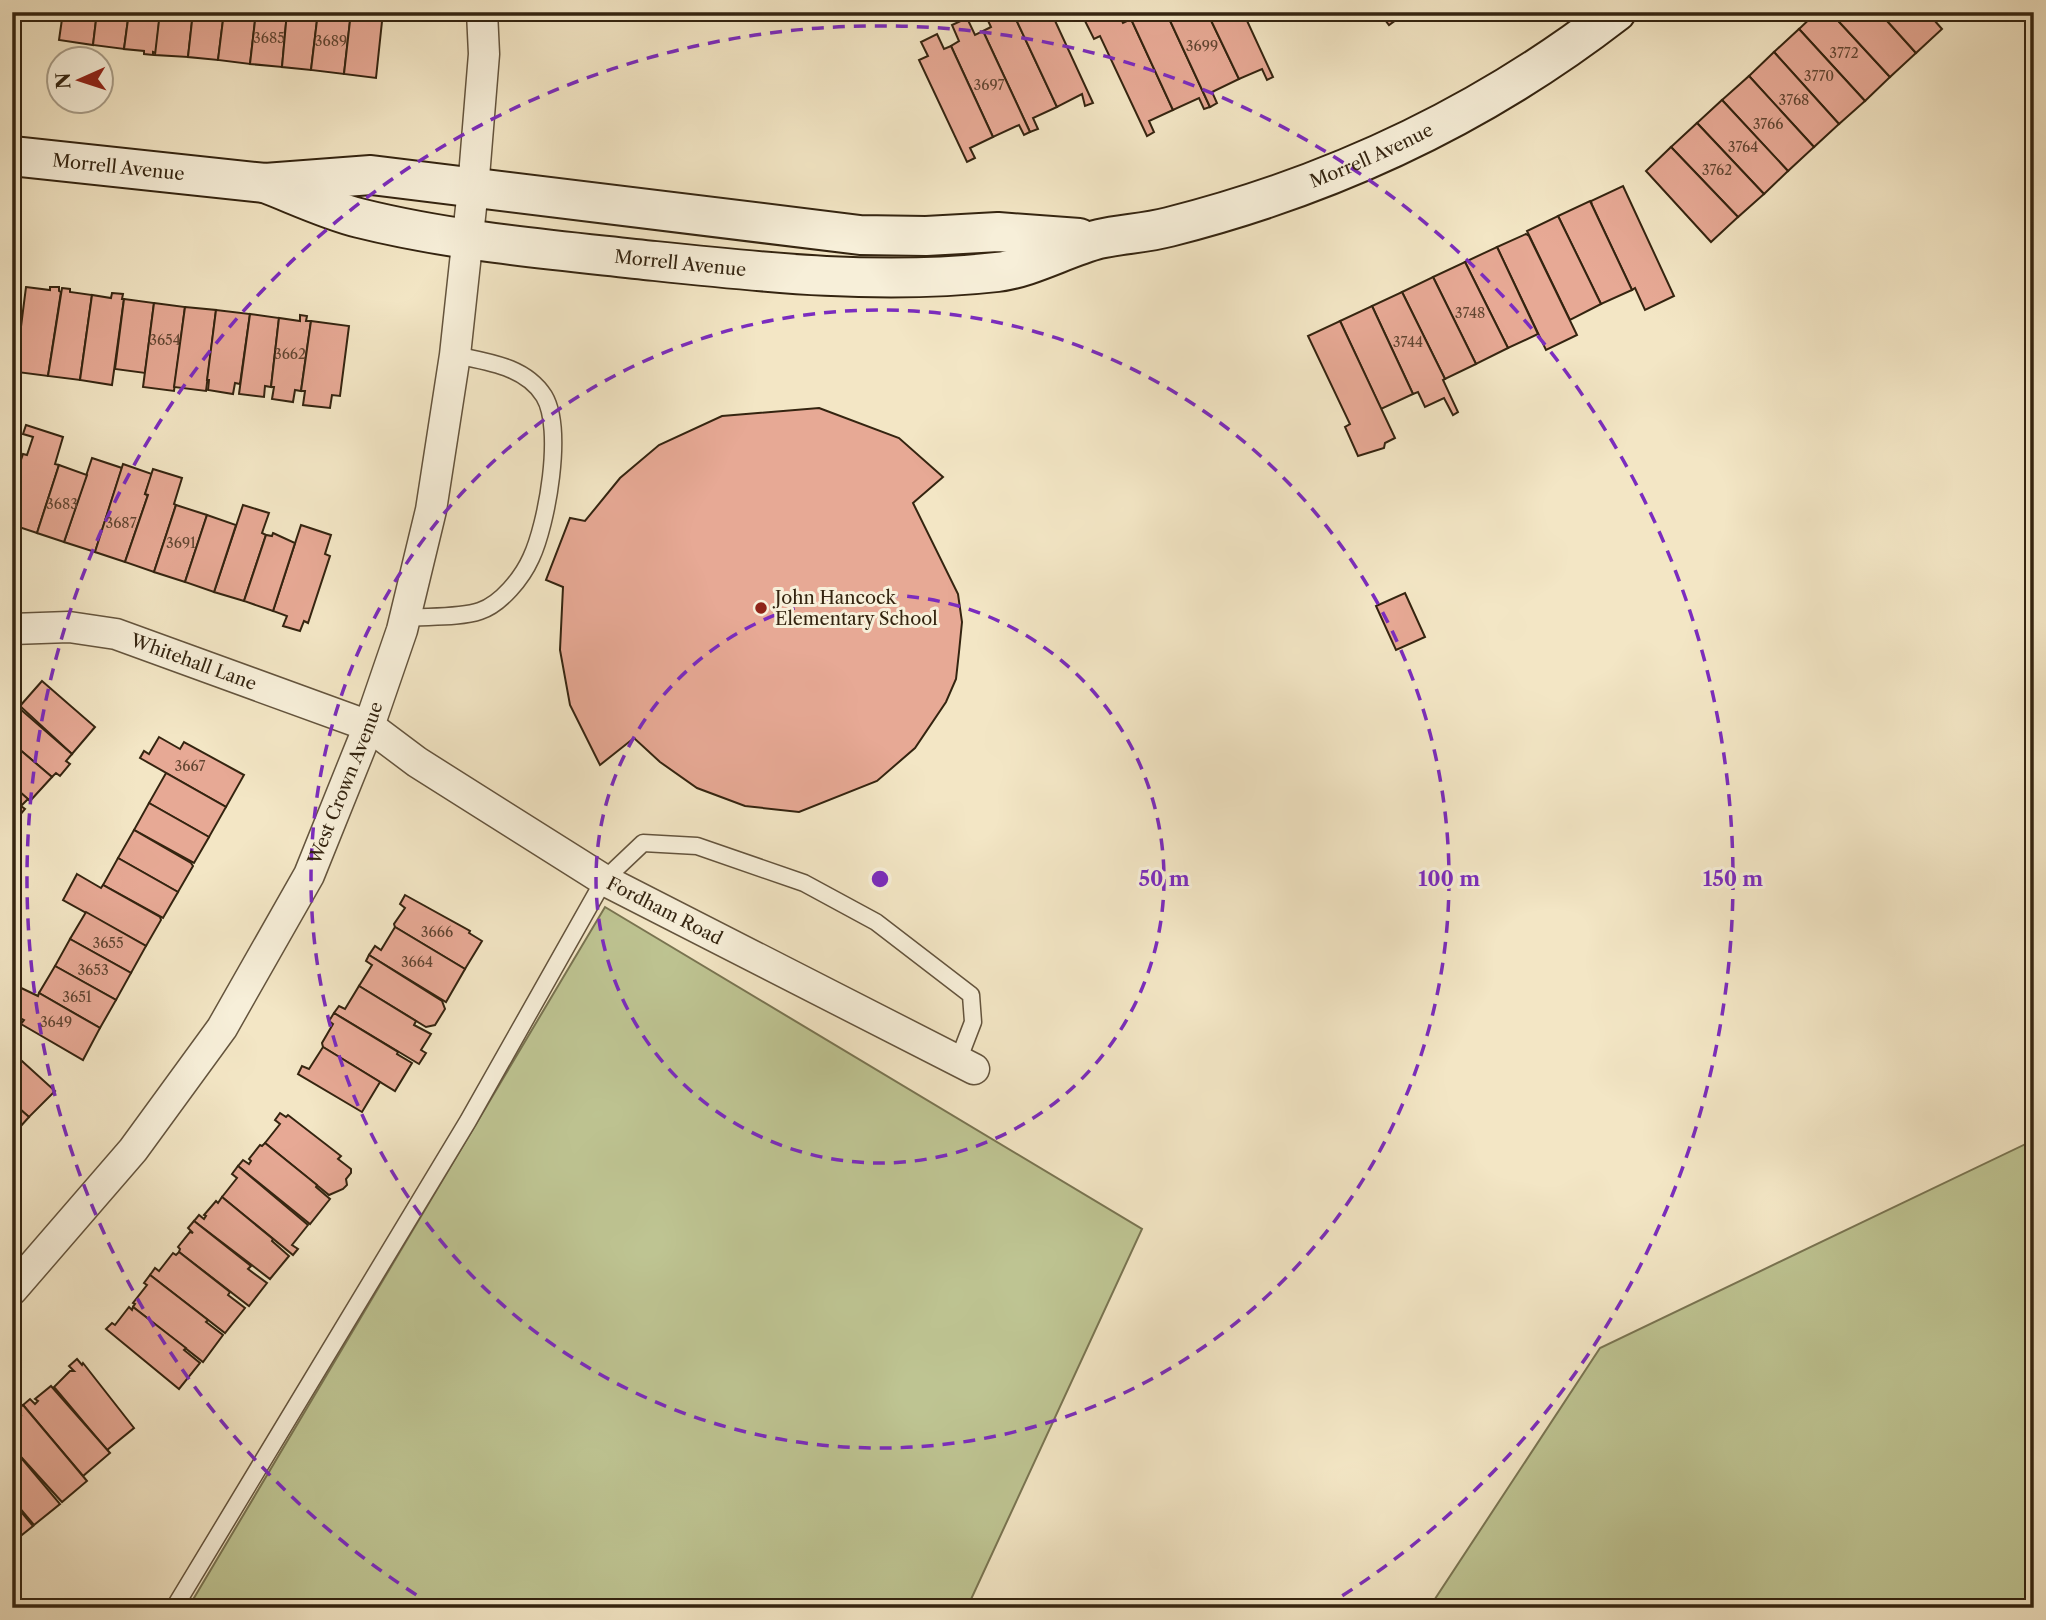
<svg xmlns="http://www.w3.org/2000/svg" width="2046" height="1620" font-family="'Libre Caslon Text',serif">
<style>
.green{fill:#bec492;stroke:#797451;stroke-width:2}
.building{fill:#e7a995;stroke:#342410;stroke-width:2}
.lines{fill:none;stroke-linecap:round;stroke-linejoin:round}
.lane-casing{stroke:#64543d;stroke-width:19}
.street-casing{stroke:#64543d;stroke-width:33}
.secondary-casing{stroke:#342410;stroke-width:42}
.lane{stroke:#f7efd9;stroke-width:16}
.street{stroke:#f7efd9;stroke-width:30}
.secondary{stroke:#f7efd9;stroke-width:38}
.ring{fill:none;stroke:#7b2cbf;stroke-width:3.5;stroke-dasharray:12 9}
.poi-dot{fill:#8f2418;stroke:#f7efd9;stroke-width:2.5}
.labels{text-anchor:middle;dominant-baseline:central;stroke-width:6;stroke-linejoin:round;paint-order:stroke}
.number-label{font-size:14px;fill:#614531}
.street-label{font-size:18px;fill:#342410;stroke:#f7efd9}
.poi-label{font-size:18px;fill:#342410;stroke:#f7efd9;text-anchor:start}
.centre{fill:#7b2cbf;stroke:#f7efd9;stroke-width:3.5}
.ring-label{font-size:21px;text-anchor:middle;font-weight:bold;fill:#7b2cbf;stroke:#f7efd9;stroke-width:6;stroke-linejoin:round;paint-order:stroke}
</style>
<rect width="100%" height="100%" fill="#f3e6c5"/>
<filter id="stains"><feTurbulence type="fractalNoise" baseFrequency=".00286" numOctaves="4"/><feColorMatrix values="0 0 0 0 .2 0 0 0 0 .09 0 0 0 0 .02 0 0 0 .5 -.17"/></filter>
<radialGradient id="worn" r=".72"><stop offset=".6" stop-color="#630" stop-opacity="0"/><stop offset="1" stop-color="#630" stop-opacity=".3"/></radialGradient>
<g class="green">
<polygon points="605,907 1142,1229 967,1608 188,1608"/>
<polygon points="2034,1140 2034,1608 1429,1608 1600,1348"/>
</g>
<g class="building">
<polygon points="12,12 22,12 19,36 12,35"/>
<polygon points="63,12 97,12 93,45 59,40"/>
<polygon points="97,12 129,12 124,49 93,45"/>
<polygon points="129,12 160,12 156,53 153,52 153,55 144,54 144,51 124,49"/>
<polygon points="160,12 193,12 188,57 155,55"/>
<polygon points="193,12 224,12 218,60 188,57"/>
<polygon points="224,12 256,12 250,64 218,60"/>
<polygon points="256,12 287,12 282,67 250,64"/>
<polygon points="287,12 318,12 311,70 282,67"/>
<polygon points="318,12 351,12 344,74 311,70"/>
<polygon points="351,12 383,12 376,78 344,74"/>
<polygon points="984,12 1003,12 1006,19 1014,15 1057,107 1033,118 1038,129 1030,132 983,31 991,27"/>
<polygon points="1021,12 1051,12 1093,103 1085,106 1082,94 1057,107 1014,15"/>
<polygon points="1103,12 1118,12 1123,23 1131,19 1173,110 1149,121 1154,132 1147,136 1100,36 1094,39 1085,21"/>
<polygon points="1139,12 1166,12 1210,107 1204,109 1199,98 1173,110 1131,19 1140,15"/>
<polygon points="1166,12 1207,12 1239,79 1212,92 1217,103 1210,107"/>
<polygon points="1207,12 1243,12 1273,77 1267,80 1262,69 1239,79"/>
<polygon points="1379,12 1407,12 1389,25"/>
<polygon points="1817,12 1830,12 1890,77 1865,101 1799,29"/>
<polygon points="1830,12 1879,12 1916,53 1890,77"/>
<polygon points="1879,12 1927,12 1942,29 1916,53"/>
<polygon points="967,18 975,35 983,31 1030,132 1024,135 1019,125 993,137 951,46 959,41 952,25"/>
<polygon points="1799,29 1865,101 1839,124 1774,52"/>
<polygon points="937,34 944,49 951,46 993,137 970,148 975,158 967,162 919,60 928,56 921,42"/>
<polygon points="1774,52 1839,124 1814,147 1749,76"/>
<polygon points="1749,76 1814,147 1788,171 1722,100"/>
<polygon points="1722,100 1788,171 1764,194 1697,123"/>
<polygon points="1697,123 1764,194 1738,217 1671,147"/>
<polygon points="1671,147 1738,217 1711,242 1646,171"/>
<polygon points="1623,186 1674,296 1645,310 1635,288 1632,290 1592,205 1591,201"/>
<polygon points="1590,201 1632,290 1601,304 1558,216"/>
<polygon points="1558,216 1601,304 1570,320 1527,231"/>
<polygon points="1526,234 1529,236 1577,335 1546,350 1497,247"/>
<polygon points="1497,247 1538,334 1508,348 1465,262"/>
<polygon points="1465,262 1508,348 1476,364 1433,277"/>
<polygon points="1433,277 1476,364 1445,379 1402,292"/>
<polygon points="26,287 50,290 50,287 59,287 59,291 61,292 48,376 17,372 20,358 17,358"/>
<polygon points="62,288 70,289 70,292 92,295 80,380 48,376"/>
<polygon points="1402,292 1445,379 1443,380 1458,412 1453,415 1444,398 1425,407 1418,392 1413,394 1372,306"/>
<polygon points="112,293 123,294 122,299 124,299 112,385 80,380 92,295 111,298"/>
<polygon points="124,299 154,303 145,373 115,369"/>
<polygon points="154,303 185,307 174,391 143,387"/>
<polygon points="1372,306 1413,394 1381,409 1340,321"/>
<polygon points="185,307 216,310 206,391 174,387"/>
<polygon points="216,310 250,314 240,384 235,383 233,394 208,390 209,380 207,380"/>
<polygon points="250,314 279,318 271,387 265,386 264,397 239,394"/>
<polygon points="300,315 307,316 306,321 311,321 301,391 295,390 293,402 272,399 274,387 271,387 279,318 300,321"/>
<polygon points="311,321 349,326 340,396 332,395 330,408 303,405 305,391 301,391"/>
<polygon points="1340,321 1395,438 1385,443 1384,448 1358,456 1345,427 1350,424 1308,336"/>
<polygon points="819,408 899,438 943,477 913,503 958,594 962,622 959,652 956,679 946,702 915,748 877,781 799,812 745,806 697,788 660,762 634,738 600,765 570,705 560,650 563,587 546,580 570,518 585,521 620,478 659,445 722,416"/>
<polygon points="26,425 63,437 55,464 59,465 37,533 16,526 13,534 12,486 23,454 27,455 33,437 23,434"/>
<polygon points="92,458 122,468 95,552 64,542"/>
<polygon points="123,464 152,474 145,494 148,495 125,562 95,552"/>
<polygon points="59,465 87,475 64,542 37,533"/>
<polygon points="153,469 182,478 174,504 176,505 154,572 125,562 148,495 145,494"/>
<polygon points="176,505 207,515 185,582 154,572"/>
<polygon points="243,505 269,513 262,533 266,535 244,601 214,592"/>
<polygon points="207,515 236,525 214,592 185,582"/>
<polygon points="301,525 331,535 325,554 330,556 308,623 304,621 300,631 283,626 287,616 273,611"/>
<polygon points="273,533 295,543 273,611 244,601 266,535 272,536"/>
<polygon points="1405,593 1425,637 1396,650 1376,606"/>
<polygon points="42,681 95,727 72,754 20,706"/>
<polygon points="19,708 72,754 66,761 70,764 60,776 56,773 52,777 12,743 12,716"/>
<polygon points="159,737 180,749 184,742 244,775 226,807 140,758 144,751 149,754"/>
<polygon points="12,743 52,777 30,801 12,785"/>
<polygon points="166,773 226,807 209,837 149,803"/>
<polygon points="12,785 28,799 21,806 25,809 15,821 12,819"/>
<polygon points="149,803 209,837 194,863 134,830"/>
<polygon points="134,830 191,863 193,866 178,892 118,858"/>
<polygon points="118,858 178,892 163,918 103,885"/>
<polygon points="77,874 101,888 103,885 160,917 161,920 146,946 63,900"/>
<polygon points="405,895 470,931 469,933 482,941 465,969 395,927 394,924 405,908 400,904"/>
<polygon points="86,912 146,946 131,973 70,939"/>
<polygon points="395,927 465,969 446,1002 369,955 375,946 381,950"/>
<polygon points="70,939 131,973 116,1000 55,966"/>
<polygon points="369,955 442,1001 445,1009 435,1025 426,1027 359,986 372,965 366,961"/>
<polygon points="55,966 116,1000 100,1028 39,993"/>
<polygon points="17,986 38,996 39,993 100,1028 83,1060 21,1024 24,1020 12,1014 12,994"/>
<polygon points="359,986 416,1021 414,1025 431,1034 421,1050 426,1053 419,1064 334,1013 339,1006 345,1009"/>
<polygon points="334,1013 398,1052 397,1054 412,1063 395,1091 323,1047 322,1043 333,1024 329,1021"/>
<polygon points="323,1047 380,1082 362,1112 298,1074 302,1066 309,1069"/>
<polygon points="12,1052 55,1091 29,1117 12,1102"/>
<polygon points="12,1102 29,1117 12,1136"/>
<polygon points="280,1113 286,1117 288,1115 341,1156 338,1159 351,1169 351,1173 346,1179 347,1185 343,1189 329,1195 265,1143 280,1124 275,1120"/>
<polygon points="265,1143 317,1185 316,1187 330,1199 310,1224 238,1166 243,1160 249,1164 251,1161 249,1159 260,1145 262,1146"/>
<polygon points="238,1166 308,1225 292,1245 298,1249 293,1255 222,1197 237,1178 232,1174"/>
<polygon points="222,1197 273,1239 272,1241 289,1256 270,1279 194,1221 199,1215 204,1219 206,1216 204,1215 216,1201 218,1203"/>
<polygon points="194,1221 251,1266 248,1269 267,1283 249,1306 179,1252 180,1249 178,1247 190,1232 193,1233 188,1228"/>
<polygon points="179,1252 230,1292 228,1295 245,1308 225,1333 150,1275 155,1268 159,1271 173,1253 176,1255"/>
<polygon points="150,1275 208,1320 206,1322 223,1335 203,1362 133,1307 135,1304 133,1303 147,1285 144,1283"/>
<polygon points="129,1307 132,1310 133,1307 186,1348 184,1350 200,1363 179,1389 106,1329 112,1323 115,1325"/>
<polygon points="77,1359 82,1365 83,1363 134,1428 107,1450 54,1387 70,1371 74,1371 69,1366"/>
<polygon points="51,1386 110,1453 83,1476 23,1405 30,1399 35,1404 38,1401 35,1399"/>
<polygon points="23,1405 87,1481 62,1502 12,1447 12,1422 21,1415 17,1410"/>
<polygon points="12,1447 60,1504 34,1525 12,1499"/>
<polygon points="12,1501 33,1526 12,1543"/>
</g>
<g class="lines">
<g class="lane-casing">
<g id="lane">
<path d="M405 618C427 616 460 618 480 611 501 604 522 578 531 558 547 524 564 429 544 396 525 366 487 362 455 355"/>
<polyline points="174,1608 468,1121 604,880 643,843 697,846 804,883 876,922 971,995 973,1022 958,1061"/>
</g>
</g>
<g class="street-casing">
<g id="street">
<path id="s1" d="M12 629 69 627 116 634 369 726 417 762 604 880 974 1069"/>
<path id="s2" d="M12 1290 133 1150 222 1028 309 875 369 726 402 630 431 510 455 355 473 189 484 54 482 12"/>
</g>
</g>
<g class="secondary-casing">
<g id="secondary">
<path id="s3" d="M12 156 265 183 371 175 860 235 926 236 998 232 1079 238"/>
<path id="s4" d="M265 183C296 195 327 210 359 218 455 242 557 250 655 261 768 273 883 285 997 272 1031 268 1065 248 1099 239 1122 234 1146 233 1169 227 1331 186 1483 115 1616 12"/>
</g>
</g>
<use href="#lane" class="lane"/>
<use href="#street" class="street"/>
<use href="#secondary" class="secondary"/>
</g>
<g class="ring">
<circle cx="880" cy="879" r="284"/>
<circle cx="880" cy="879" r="569"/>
<path d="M434 1606A853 853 0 1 1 1326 1606"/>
</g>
<circle class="poi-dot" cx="761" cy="608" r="7"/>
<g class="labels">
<g class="number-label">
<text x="269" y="38">3685</text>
<text x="331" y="41">3689</text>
<text x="1202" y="46">3699</text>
<text x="1844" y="53">3772</text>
<text x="1819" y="76">3770</text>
<text x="989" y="85">3697</text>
<text x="1794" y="100">3768</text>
<text x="1768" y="124">3766</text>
<text x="1743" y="147">3764</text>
<text x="1717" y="170">3762</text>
<text x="1470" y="313">3748</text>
<text x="165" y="340">3654</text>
<text x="1408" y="342">3744</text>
<text x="290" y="354">3662</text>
<text x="62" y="504">3683</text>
<text x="121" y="523">3687</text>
<text x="181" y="543">3691</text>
<text x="190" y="766">3667</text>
<text x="437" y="932">3666</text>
<text x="108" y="943">3655</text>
<text x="417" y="962">3664</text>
<text x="93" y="970">3653</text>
<text x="77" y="997">3651</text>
<text x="56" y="1022">3649</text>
</g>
<g class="street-label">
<text stroke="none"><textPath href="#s4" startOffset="1136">Morrell Avenue</textPath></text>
<text stroke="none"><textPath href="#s3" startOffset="107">Morrell Avenue</textPath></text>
<text stroke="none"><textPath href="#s4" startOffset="425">Morrell Avenue</textPath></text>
<text stroke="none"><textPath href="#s1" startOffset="187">Whitehall Lane</textPath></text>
<text stroke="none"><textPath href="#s2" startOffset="611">West Crown Avenue</textPath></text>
<text stroke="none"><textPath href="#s1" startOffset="723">Fordham Road</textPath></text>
</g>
<g class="poi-label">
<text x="775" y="598">John Hancock<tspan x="775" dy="21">Elementary School</tspan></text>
</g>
</g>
<circle cx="880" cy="879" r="10" class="centre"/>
<g class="ring-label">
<text x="1164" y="886">50 m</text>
<text x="1449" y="886">100 m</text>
<text x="1733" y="886">150 m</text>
</g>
<rect width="2046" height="1620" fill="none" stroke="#f3e6c5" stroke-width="42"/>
<rect x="14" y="14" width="2018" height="1592" fill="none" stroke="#342410" stroke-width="3.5"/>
<rect x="21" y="21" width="2004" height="1578" fill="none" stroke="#342410" stroke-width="2"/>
<g transform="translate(80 80) rotate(267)"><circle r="33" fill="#f7efd9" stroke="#a99e89" stroke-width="2"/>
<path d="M0-5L12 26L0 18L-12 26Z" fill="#8f2418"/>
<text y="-10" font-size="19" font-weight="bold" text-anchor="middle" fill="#342410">N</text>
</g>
<rect width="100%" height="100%" filter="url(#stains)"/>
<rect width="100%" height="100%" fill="url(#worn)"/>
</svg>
